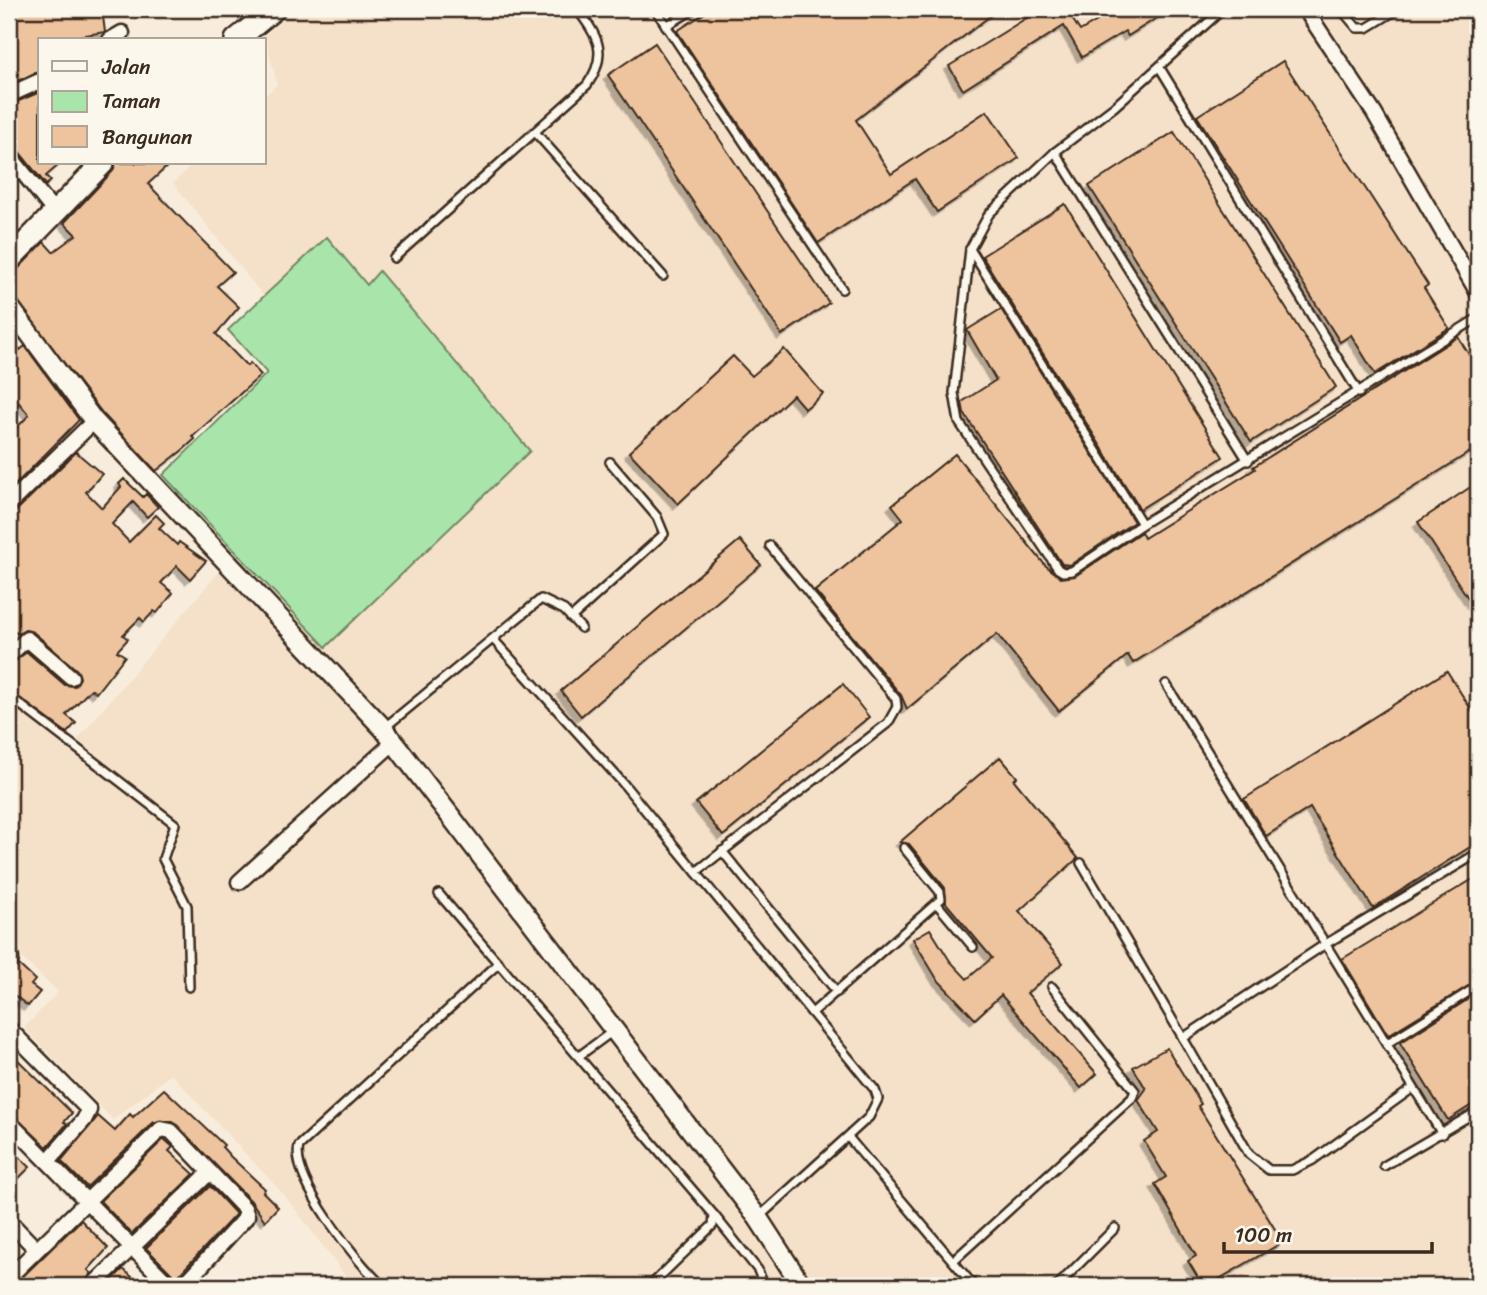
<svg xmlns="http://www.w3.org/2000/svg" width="1487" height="1295" font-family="Sriracha,sans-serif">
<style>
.built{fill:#f5e1c9}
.green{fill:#a9e5ab;stroke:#728864;stroke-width:2}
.building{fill:#eec49e;stroke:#3b2a1e;stroke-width:2;filter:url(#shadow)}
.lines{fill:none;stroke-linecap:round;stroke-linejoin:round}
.service-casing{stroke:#3b2a1e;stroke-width:12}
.minor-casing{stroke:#3b2a1e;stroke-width:19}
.tertiary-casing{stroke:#3b2a1e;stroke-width:23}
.secondary-casing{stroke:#3b2a1e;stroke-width:26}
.service{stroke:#fbf7ec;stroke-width:7}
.minor{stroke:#fbf7ec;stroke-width:14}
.tertiary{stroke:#fbf7ec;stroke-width:18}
.secondary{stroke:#fbf7ec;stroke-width:21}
</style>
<defs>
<filter id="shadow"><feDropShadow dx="-4.5" dy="4.5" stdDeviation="0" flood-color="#0004"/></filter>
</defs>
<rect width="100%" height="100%" fill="#f8eddc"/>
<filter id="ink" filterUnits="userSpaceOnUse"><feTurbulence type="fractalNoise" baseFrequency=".0143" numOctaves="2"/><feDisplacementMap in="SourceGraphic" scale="14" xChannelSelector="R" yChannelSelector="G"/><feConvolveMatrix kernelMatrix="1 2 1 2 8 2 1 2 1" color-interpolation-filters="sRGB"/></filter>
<g filter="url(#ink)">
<polygon class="built" points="296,9 1478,9 1478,1286 353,1286 285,1196 171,1074 113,1120 24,1028 58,992 9,946 9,698 71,747 236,551 326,646 379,272 368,285 327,237 264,297 173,183 194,163 264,163 264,97 277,84 265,35"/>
<polygon class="green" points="327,237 367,285 379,271 530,451 326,647 163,475 267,373 228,330"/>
<g class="building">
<polygon points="9,9 102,9 105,32 79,36 81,40 40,40 40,71 9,85"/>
<polygon points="711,9 999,9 856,120 891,174 987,111 1019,158 937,212 915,179 818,243 677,31"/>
<polygon points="1041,9 1066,9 1080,31 1118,9 1171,9 1128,36 1125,31 1082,57 1064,26 963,90 949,66"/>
<polygon points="655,43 829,303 782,335 608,75"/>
<polygon points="1283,61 1428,285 1424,288 1449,328 1375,374 1351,335 1340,342 1197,116"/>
<polygon points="40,92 40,163 61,163 46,176 51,181 46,185 17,149 9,146 9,105"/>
<polygon points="1174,132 1336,387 1251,442 1089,186"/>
<polygon points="116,163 171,163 148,184 233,272 217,286 239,307 216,334 247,366 250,363 261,375 192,437 195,439 184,449 156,471 103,414 9,291 9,273 18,269 44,242 53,252 76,235 64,223 112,172"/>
<polygon points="1065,204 1223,457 1140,509 982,256"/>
<polygon points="1001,309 1134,522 1070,565 1062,564 964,413 962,402 996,380 967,330"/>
<polygon points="9,333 20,350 25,346 79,420 9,491 9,436 29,415 15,398 9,404"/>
<polygon points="1458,337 1478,369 1478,447 1133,663 1128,655 1059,711 997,634 907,709 901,695 815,591 903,519 892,505 955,454 1045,565 1061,578 1075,576 1141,532 1144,538 1255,469 1253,467"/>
<polygon points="784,349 823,394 805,409 793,395 678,504 629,452 733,356 752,376"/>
<polygon points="76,452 102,474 86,492 102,508 121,487 119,484 124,479 143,497 146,494 158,507 147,517 133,502 112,524 129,542 156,515 164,523 159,528 177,545 179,542 206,561 190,579 177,566 161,583 173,593 157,613 154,611 144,622 140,618 123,635 128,639 117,651 125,656 96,693 91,689 66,715 76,723 67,733 9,690 9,665 27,652 65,685 75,686 80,678 77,670 33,632 25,630 18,634 9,627 9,513 16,511"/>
<polygon points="1478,482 1478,613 1418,522"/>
<polygon points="740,540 761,565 581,716 561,691"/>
<polygon points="1447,671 1474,714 1478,711 1478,842 1373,908 1310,808 1266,836 1244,799"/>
<polygon points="843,684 869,717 723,836 696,803"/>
<polygon points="1000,757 1017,777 1014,780 1078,858 1019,911 1063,963 1027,993 1097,1074 1081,1088 1001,995 975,1019 937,979 913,939 930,929 950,961 967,979 992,958 946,903 945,888 909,844 900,842"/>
<polygon points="1478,876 1478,980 1388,1035 1342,959"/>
<polygon points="19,965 35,980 31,985 40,992 28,1006 9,991 9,973"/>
<polygon points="1478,993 1478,1101 1448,1120 1400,1043"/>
<polygon points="1167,1048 1201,1104 1198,1106 1283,1242 1207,1286 1203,1286 1188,1261 1196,1256 1155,1184 1166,1177 1144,1141 1158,1132 1138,1100 1146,1089 1133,1067"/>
<polygon points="9,1051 72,1113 64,1122 67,1124 47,1147 9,1111"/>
<polygon points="164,1089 224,1145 222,1147 231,1157 265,1189 263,1192 278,1207 265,1221 251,1201 173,1122 154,1122 87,1187 61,1161 98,1116 115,1131 130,1114 133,1117"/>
<polygon points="164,1139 173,1147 169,1151 194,1174 132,1234 100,1201"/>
<polygon points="9,1147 30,1167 19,1178 16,1175 9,1183"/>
<polygon points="210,1186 236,1214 176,1278 146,1248"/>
<polygon points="81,1220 108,1248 88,1270 91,1273 83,1286 13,1286"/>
<polygon points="123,1269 142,1286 106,1286"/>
</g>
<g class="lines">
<g class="service-casing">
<g id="service">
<polyline points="655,9 842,289"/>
<polyline points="1223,9 1114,107 1055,152 989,214 970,249 954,393 959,422 1058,569 1063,572 1072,571 1142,524 1478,318"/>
<polyline points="1341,9 1357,28 1367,28 1398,9"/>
<polyline points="1476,9 1478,13"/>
<polyline points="666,26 694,9"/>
<polyline points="1160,68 1359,393"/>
<polyline points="535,132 663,276"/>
<polyline points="1055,152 1248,461"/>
<polyline points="970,249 1142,524"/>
<path d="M394 258 587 85C609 54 598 36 577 9"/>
<polyline points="571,618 664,534 657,517 610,462"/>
<polyline points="493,639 622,782 875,1090 878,1099 869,1117 760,1216"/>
<polyline points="1166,684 1442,1134"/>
<polyline points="9,696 175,824 163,859 187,906 189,987"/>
<polyline points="384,728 541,599 564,610 581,628"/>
<polyline points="722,851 837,992"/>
<polyline points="1081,863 1183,1038 1324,945 1478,853"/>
<polyline points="696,872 888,723 897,707 896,699 770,546"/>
<polyline points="439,894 714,1215 713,1225 650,1286"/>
<polyline points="937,904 973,947"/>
<polyline points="812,1013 941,899 940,892 904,848"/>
<polyline points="1183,1038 1249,1154 1269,1170 1292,1170 1313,1160 1413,1088"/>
<polyline points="1386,1044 1478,986"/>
<polyline points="579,1056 613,1031"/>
<polyline points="848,1137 974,1286"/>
<polyline points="1384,1166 1478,1111"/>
<polyline points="714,1215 758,1270 764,1286"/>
<polyline points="953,1261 1132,1098 1135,1091 1052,987"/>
<path d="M383 1286C359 1265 290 1179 299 1146L499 963"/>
<polyline points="1057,1286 1115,1228"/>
</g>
</g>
<g class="minor-casing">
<g id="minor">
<polyline points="1305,9 1374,113 1478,293"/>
<polyline points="110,40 122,33"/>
<polyline points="9,95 40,81"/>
<polyline points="9,155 56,214"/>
<polyline points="9,504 94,421"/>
<polyline points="9,655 27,639 71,677"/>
<polyline points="239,882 394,742"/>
<polyline points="9,951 11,959 9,964"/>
<polyline points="9,1029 89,1110 84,1120 48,1161"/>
<polyline points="9,1122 170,1286"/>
<polyline points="9,1221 36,1249"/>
<polyline points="9,1277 161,1129 171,1131 244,1208 247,1216 183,1286"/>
<polyline points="92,1286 210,1172"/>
</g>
</g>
<g class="tertiary-casing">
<polyline id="tertiary" points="9,306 94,421 383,728 758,1218 802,1286"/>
</g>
<g class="secondary-casing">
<g id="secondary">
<polyline points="236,40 274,9"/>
<polyline points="9,260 103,163"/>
</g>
</g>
<use href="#service" class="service"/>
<use href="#minor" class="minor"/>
<use href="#tertiary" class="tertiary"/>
<use href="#secondary" class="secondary"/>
</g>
</g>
<rect width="1487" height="1295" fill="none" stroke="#fbf7ec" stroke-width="35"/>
<rect x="18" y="18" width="1452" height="1260" fill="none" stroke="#3b2a1e" stroke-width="2.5" filter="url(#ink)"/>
<rect x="38" y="38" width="228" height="126" fill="#fbf7ec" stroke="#aea59a" stroke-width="2"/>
<rect x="52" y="61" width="35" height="10" fill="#fbf7ec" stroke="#aea59a" stroke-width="2"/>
<text x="102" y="74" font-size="21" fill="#3b2a1e">Jalan</text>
<rect x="52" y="91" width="35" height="21" fill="#a9e5ab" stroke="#aea59a" stroke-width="2"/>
<text x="102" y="108" font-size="21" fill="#3b2a1e">Taman</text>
<rect x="52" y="126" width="35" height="21" fill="#eec49e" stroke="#aea59a" stroke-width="2"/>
<text x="102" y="144" font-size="21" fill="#3b2a1e">Bangunan</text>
<path d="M1224 1242v10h208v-10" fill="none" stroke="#3b2a1e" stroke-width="3.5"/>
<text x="1235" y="1242" font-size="21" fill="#3b2a1e" stroke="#fbf7ec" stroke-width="5" paint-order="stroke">100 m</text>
</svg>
